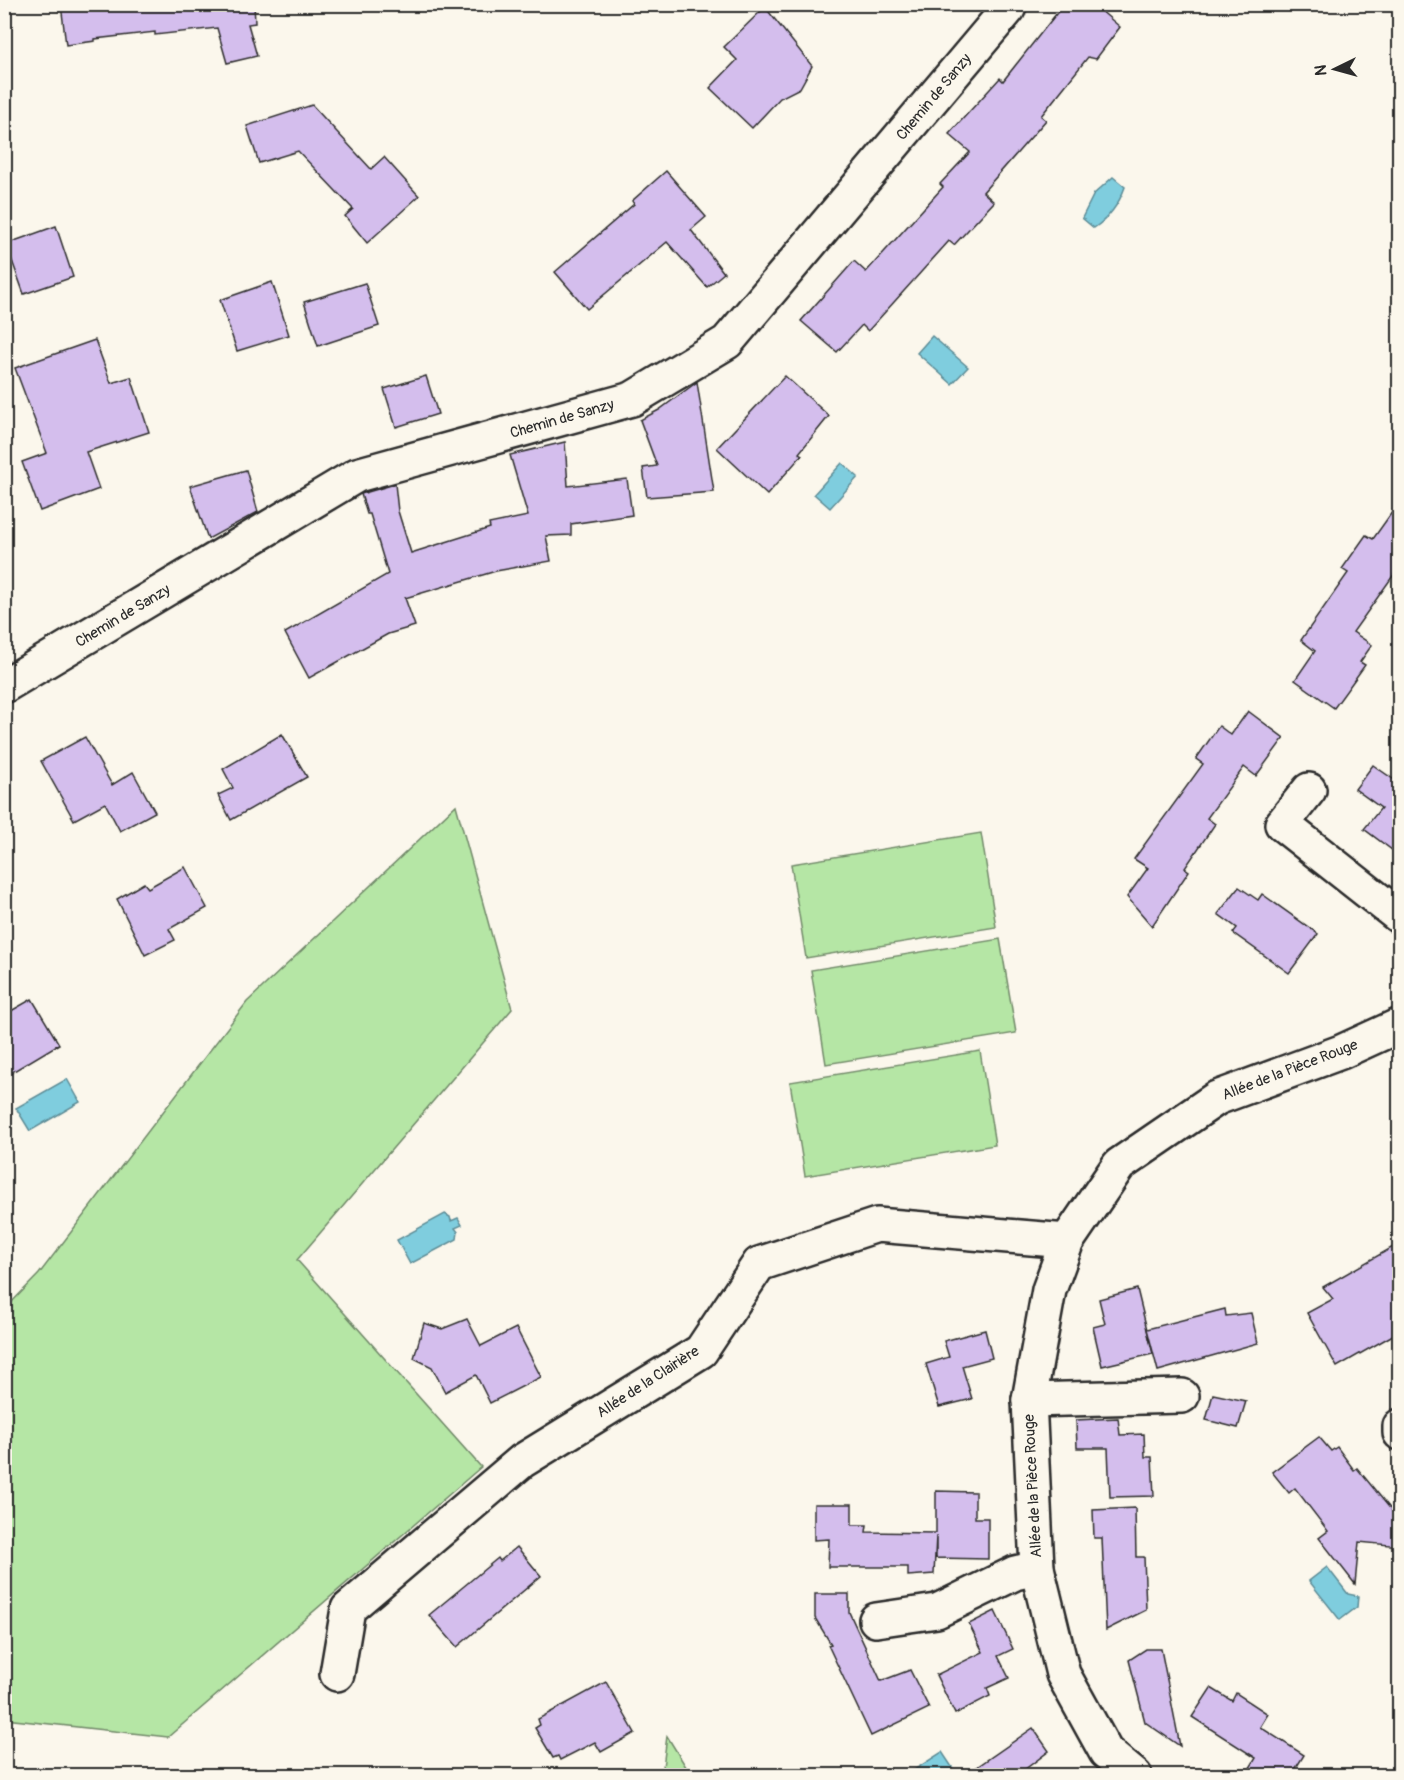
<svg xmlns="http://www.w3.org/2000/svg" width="1404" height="1780" font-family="Pangolin,sans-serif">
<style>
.green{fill:#b5e6a5;stroke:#708868;stroke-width:1.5}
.water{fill:#7fcdde;stroke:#5d8c96;stroke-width:1.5}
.building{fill:#d4beed;stroke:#2b2b2b;stroke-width:1.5}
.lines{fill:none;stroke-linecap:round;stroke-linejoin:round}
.minor-casing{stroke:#2b2b2b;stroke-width:38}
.minor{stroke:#fbf7ec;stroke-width:33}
.labels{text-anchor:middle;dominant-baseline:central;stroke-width:5;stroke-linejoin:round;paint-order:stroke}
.street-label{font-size:15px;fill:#2b2b2b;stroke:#fbf7ec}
</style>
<rect width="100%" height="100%" fill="#fbf7ec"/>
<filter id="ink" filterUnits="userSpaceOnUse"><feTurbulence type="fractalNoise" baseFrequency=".0167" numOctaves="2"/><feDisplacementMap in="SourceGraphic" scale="12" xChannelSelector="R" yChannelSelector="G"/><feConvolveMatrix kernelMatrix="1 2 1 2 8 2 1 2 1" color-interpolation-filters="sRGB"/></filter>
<g filter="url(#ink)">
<g class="green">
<polygon points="456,805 512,1009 297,1260 481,1467 168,1737 5,1719 5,1309 39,1274 247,1002"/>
<polygon points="981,833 996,927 806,958 791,864"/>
<polygon points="1000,939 1016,1033 826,1064 811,970"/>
<polygon points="980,1051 995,1145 805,1176 790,1082"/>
<polygon points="667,1736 691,1775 662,1775"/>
</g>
<g class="water">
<path d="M1113 177 1125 187C1119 204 1109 218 1094 228L1082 218 1094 194Z"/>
<polygon points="932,336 968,367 952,384 917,353"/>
<polygon points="842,463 858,477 830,508 814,494"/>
<polygon points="67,1079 80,1102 30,1131 16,1108"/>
<polygon points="445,1214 450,1217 451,1221 458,1218 462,1225 455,1228 458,1232 457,1239 410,1264 397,1240"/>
<polygon points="1327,1567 1348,1594 1358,1596 1357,1607 1340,1620 1309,1581"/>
<polygon points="942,1752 954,1770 945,1775 911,1775 914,1770"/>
</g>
<g class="building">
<polygon points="61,4 254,4 255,23 248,24 257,56 227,63 217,28 155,35 155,32 95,39 95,41 66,45"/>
<polygon points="1064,4 1093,4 1120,27 1096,59 1088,57 1041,116 1046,120 983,192 994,202 954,245 949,241 868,331 862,325 837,352 801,321 854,261 866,272 943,187 940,184 970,152 949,134 1000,78 1003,81"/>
<polygon points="765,7 812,66 800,88 780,98 752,128 710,88 737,60 724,47"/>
<polygon points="312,105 371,169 384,157 419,196 367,243 345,216 353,209 298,151 259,163 247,126"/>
<polygon points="666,171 706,217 691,230 724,273 707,287 667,242 587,309 555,272 634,204 632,201"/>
<polygon points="56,226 73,277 24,294 6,244"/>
<polygon points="272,282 289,335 237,351 220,300"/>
<polygon points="365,283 379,326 318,346 304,302"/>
<polygon points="95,340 111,383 131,377 149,432 86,452 99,489 40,511 22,462 47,453 15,368"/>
<polygon points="426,376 438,414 396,427 384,389"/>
<polygon points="785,376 829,416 799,453 802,455 767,495 717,448"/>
<polygon points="697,382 714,492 647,497 643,468 657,466 640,420 659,410"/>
<polygon points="565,442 568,486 627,479 632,515 571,524 571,535 546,536 551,561 496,571 405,598 415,626 388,634 309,678 285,633 388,574 370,514 367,514 361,494 395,484 398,511 411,553 490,528 489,524 528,516 510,455"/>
<polygon points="246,470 258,512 208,539 190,486"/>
<polygon points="1400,501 1400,566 1353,632 1372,645 1360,662 1365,665 1334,708 1295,680 1315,651 1301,640 1348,573 1342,569 1366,535 1373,539"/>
<polygon points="1248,711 1284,738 1256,776 1244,767 1207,818 1215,824 1185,868 1189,871 1152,926 1127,897 1148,868 1134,859 1203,764 1196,759 1219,726 1231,735"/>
<polygon points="282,734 307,777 231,820 218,795 233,788 223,769"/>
<polygon points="85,737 112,785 133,772 155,812 120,831 105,803 74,820 41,761"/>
<polygon points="1373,765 1400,784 1400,856 1364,829 1381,808 1355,789"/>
<polygon points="185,867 207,908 169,929 175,940 145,955 117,899 144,883 148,888"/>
<polygon points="1239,887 1258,900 1262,894 1318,934 1289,973 1233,933 1237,928 1218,914"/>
<polygon points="32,999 59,1044 4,1077 4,1015"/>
<polygon points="1400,1243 1400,1331 1337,1367 1307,1313 1333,1299 1323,1287"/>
<polygon points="1137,1289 1153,1354 1102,1366 1093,1327 1105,1324 1099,1299"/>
<polygon points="1225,1309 1226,1316 1251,1313 1258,1343 1158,1371 1147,1329"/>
<polygon points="467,1319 481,1346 516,1328 541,1377 490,1403 476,1375 445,1392 432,1367 414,1358 424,1323 442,1329"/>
<polygon points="985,1330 992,1358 962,1366 972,1399 939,1407 926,1364 949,1357 944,1341"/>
<polygon points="1213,1394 1246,1401 1238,1428 1206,1420"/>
<polygon points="1118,1418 1120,1435 1144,1434 1145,1457 1152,1457 1154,1496 1110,1497 1108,1448 1077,1448 1076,1420"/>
<polygon points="1319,1437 1331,1451 1337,1447 1354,1470 1357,1468 1393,1512 1400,1513 1400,1546 1359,1542 1355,1584 1319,1538 1328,1531 1295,1488 1289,1493 1272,1472"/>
<polygon points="936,1491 975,1492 975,1518 988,1518 988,1559 936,1558 936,1536 934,1574 908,1576 908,1567 828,1567 829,1539 814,1540 814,1504 852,1504 852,1525 867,1525 866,1532 936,1533"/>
<polygon points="1135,1508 1136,1557 1144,1557 1146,1610 1106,1630 1102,1538 1094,1538 1093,1510"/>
<polygon points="517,1547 541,1576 457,1647 429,1615 498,1558 500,1561"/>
<polygon points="815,1594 849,1594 849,1612 881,1681 910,1670 929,1708 871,1736 828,1645 831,1644 815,1618"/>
<polygon points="995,1611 1013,1649 998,1656 1009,1678 987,1688 990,1696 955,1714 936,1675 983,1652 969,1624"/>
<polygon points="1146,1649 1161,1649 1180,1746 1145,1722 1129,1660"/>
<polygon points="606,1682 635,1733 601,1752 595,1742 560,1760 558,1756 553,1758 535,1728 540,1725 538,1719"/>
<polygon points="1211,1688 1232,1701 1236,1693 1268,1714 1260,1727 1304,1755 1291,1776 1245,1776 1256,1758 1192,1717"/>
<polygon points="1033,1728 1049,1751 1016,1776 964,1776"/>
</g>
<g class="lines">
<g class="minor-casing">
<g id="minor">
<polyline points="4,686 357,475 632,399 727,342 1008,9 1010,4"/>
<polyline points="1309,790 1282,824 1400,917"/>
<polyline points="1029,1400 1182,1396"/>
<polyline points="1400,1426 1400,1433"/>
<polyline points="876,1620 937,1611 1015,1573 1037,1568"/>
<polyline points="337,1674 348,1609 522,1461 701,1351 759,1264 877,1225 1067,1241"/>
<polyline points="1135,1776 1106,1752 1063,1674 1037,1568 1029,1400 1049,1290 1067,1241 1119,1165 1217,1098 1341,1052 1400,1025"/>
</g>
</g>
<use href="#minor" class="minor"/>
</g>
</g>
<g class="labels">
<g class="street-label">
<text transform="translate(934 97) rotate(-50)">Chemin de Sanzy</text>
<text transform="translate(562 419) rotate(-16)">Chemin de Sanzy</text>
<text transform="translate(123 616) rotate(-31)">Chemin de Sanzy</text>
<text transform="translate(1290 1070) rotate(-21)">Allée de la Pièce Rouge</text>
<text transform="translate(648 1382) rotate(-33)">Allée de la Clairière</text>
<text transform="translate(1033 1486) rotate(-93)">Allée de la Pièce Rouge</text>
</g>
</g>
<rect width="1404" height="1780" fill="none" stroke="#fbf7ec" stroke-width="24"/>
<rect x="12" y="12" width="1380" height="1756" fill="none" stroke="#2b2b2b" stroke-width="2" filter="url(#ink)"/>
<g transform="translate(1335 69) rotate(265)" stroke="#fbf7ec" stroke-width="4.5" paint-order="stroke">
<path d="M0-4.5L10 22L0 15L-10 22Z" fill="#2b2b2b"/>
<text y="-9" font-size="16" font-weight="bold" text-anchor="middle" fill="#2b2b2b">N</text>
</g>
</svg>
